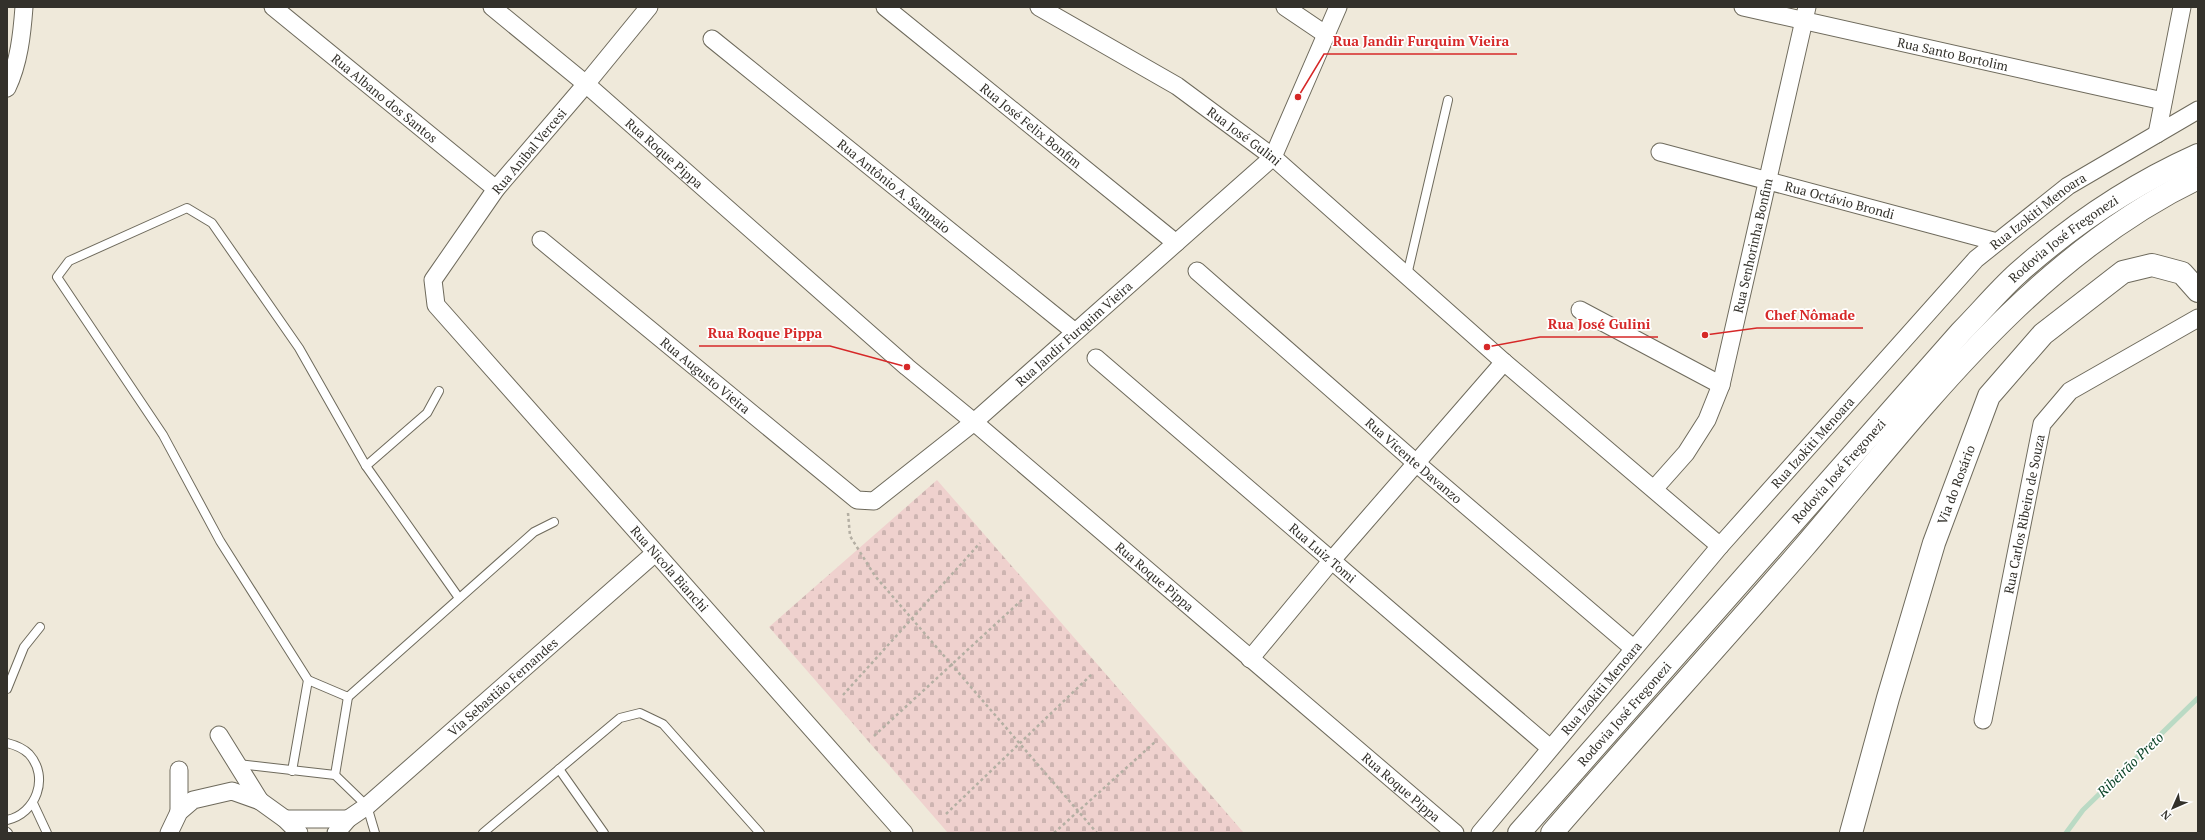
<svg xmlns="http://www.w3.org/2000/svg" width="2205" height="840" font-family="'PT Serif',serif">
<style>
.cemetery{fill:url(#cemetery-stones)}
.lines{fill:none;stroke-linecap:round;stroke-linejoin:round}
.stream{stroke:#badac4;stroke-width:5}
.lane-casing{stroke:#6e6a5c;stroke-width:10}
.street-casing{stroke:#6e6a5c;stroke-width:19}
.secondary-casing{stroke:#6e6a5c;stroke-width:24}
.highway-casing{stroke:#6e6a5c;stroke-width:24}
.path{stroke:#b4afa3;stroke-width:2.5;stroke-dasharray:3 3;stroke-linecap:butt}
.lane{stroke:#fff;stroke-width:8}
.street{stroke:#fff;stroke-width:17}
.secondary{stroke:#fff;stroke-width:22}
.highway{stroke:#fff;stroke-width:22}
.labels{text-anchor:middle;dominant-baseline:central;stroke-width:3.5;stroke-linejoin:round;paint-order:stroke}
.street-label{font-size:13px;fill:#33312b;stroke:#fff}
.water-label{font-size:14px;font-style:italic;fill:#063f22;stroke:#fff}
.leader{fill:none;stroke:#d62828;stroke-width:1.5}
.callout-dot{fill:#d62828;stroke:#fff;stroke-width:1.5}
.callout-label{font-size:14px;text-anchor:middle;font-weight:bold;fill:#d62828;stroke:#fff;stroke-width:3.5;stroke-linejoin:round;paint-order:stroke}
</style>
<defs>
<pattern id="cemetery-stones" width="16" height="16" patternUnits="userSpaceOnUse"><rect width="16" height="16" fill="#efd1ce"/><path d="M2 7V4a2 2 0 0 1 4 0v3zM10 15v-3a2 2 0 0 1 4 0v3z" fill="#cdb4b1"/></pattern>
</defs>
<rect width="100%" height="100%" fill="#efe9da"/>
<polygon class="cemetery" points="937,480 1244,833 948,833 769,627"/>
<g class="lines">
<polyline class="stream" points="2066,833 2083,810 2198,698"/>
<g class="lane-casing">
<g id="lane">
<polyline points="1407,275 1448,100"/>
<polyline points="366,466 427,413 439,391"/>
<polyline points="459,598 366,466 299,348 212,223 187,208 69,261 57,277 163,435 220,541 308,680 348,697 534,532 554,522"/>
<polyline points="7,689 24,647 40,627"/>
<path d="M7 743C15 745 23 748 29 754 50 777 36 814 7 820"/>
<polyline points="238,764 335,775 367,806 375,833"/>
<polyline points="559,769 604,833"/>
<polyline points="292,771 308,680"/>
<polyline points="335,775 348,697"/>
<polyline points="33,803 47,833"/>
<polyline points="7,832 8,833"/>
<polyline points="483,833 620,718 640,713 663,724 760,833"/>
</g>
</g>
<g class="street-casing">
<g id="street">
<path id="s1" d="M273 7 496 189"/>
<path id="s2" d="M492 7 586 84 907 367 974 422 1455 833"/>
<path id="s3" d="M649 7 586 84 496 189 433 280 436 305 904 833"/>
<path id="s4" d="M885 7 1176 243"/>
<path id="s5" d="M1039 7 1177 86 1273 157 1504 362 1720 546"/>
<polyline points="1285,7 1325,34"/>
<path id="s6" d="M1743 7 2163 101"/>
<path id="s7" d="M712 39 1075 332"/>
<path d="M7 88C19 63 22 34 24 7"/>
<polyline points="2157,134 2182,7"/>
<path id="s8" d="M1660 152 1997 242"/>
<path id="s9" d="M541 240 857 500 874 501 974 422 1273 157 1338 7"/>
<path id="s10" d="M1197 271 1415 462 1633 648"/>
<polyline points="1580,310 1721,385"/>
<path id="s11" d="M1096 358 1550 748"/>
<path id="s12" d="M1654 489 1686 453 1707 420 1721 385 1807 7"/>
<polyline points="1250,659 1332,560 1504,362"/>
<path id="s13" d="M1983 720 2042 424 2070 391 2198 318"/>
<polyline points="219,735 260,801"/>
<polyline points="179,812 179,770"/>
<polyline points="285,819 348,819"/>
<polyline points="169,833 179,812 193,800 232,791 260,801 285,819 299,833"/>
<path id="s14" d="M336 833 348 819 367 806 655 553"/>
<path id="s15" d="M1480 833 1720 546 1976 259 2068 186 2198 110"/>
</g>
</g>
<g class="secondary-casing">
<g id="secondary">
<path id="s16" d="M1851 833 1888 698 1934 543 1989 396 2043 334 2123 272 2152 265 2182 273 2198 291"/>
</g>
</g>
<g class="highway-casing">
<g id="highway">
<path id="s17" d="M1519 833 1961 332C1980 313 1998 291 2018 273 2073 224 2131 185 2198 155"/>
<path d="M1552 833C1635 737 1721 643 1804 547 1921 410 2032 258 2198 178"/>
</g>
</g>
<g class="path">
<polyline points="848,513 850,536 875,576 1097,833"/>
<polyline points="843,695 980,543"/>
<polyline points="874,736 1024,598"/>
<polyline points="946,814 1092,674"/>
<polyline points="1054,833 1155,742"/>
</g>
<use href="#lane" class="lane"/>
<use href="#street" class="street"/>
<use href="#secondary" class="secondary"/>
<use href="#highway" class="highway"/>
</g>
<g class="labels">
<g class="street-label">
<text stroke="none"><textPath href="#s6" startOffset="215">Rua Santo Bortolim</textPath></text>
<text stroke="none"><textPath href="#s1" startOffset="144">Rua Albano dos Santos</textPath></text>
<text stroke="none"><textPath href="#s4" startOffset="188">Rua José Felix Bonfim</textPath></text>
<text stroke="none"><textPath href="#s5" startOffset="243">Rua José Gulini</textPath></text>
<text transform="translate(529 151) rotate(-50)">Rua Anibal Vercesi</text>
<text stroke="none"><textPath href="#s2" startOffset="226">Rua Roque Pippa</textPath></text>
<text stroke="none"><textPath href="#s7" startOffset="234">Rua Antônio A. Sampaio</textPath></text>
<text stroke="none"><textPath href="#s8" startOffset="186">Rua Octávio Brondi</textPath></text>
<text stroke="none"><textPath href="#s15" startOffset="837">Rua Izokiti Menoara</textPath></text>
<text stroke="none"><textPath href="#s17" startOffset="807">Rodovia José Fregonezi</textPath></text>
<text stroke="none"><textPath href="#s12" startOffset="268">Rua Senhorinha Bonfim</textPath></text>
<text stroke="none"><textPath href="#s9" startOffset="687">Rua Jandir Furquim Vieira</textPath></text>
<text stroke="none"><textPath href="#s9" startOffset="213">Rua Augusto Vieira</textPath></text>
<text stroke="none"><textPath href="#s15" startOffset="513">Rua Izokiti Menoara</textPath></text>
<text stroke="none"><textPath href="#s10" startOffset="288">Rua Vicente Davanzo</textPath></text>
<text stroke="none"><textPath href="#s17" startOffset="483">Rodovia José Fregonezi</textPath></text>
<text stroke="none"><textPath href="#s16" startOffset="364">Via do Rosário</textPath></text>
<text stroke="none"><textPath href="#s13" startOffset="210">Rua Carlos Ribeiro de Souza</textPath></text>
<text stroke="none"><textPath href="#s11" startOffset="299">Rua Luiz Tomi</textPath></text>
<text stroke="none"><textPath href="#s3" startOffset="726">Rua Nicola Bianchi</textPath></text>
<text stroke="none"><textPath href="#s2" startOffset="874">Rua Roque Pippa</textPath></text>
<text stroke="none"><textPath href="#s14" startOffset="222">Via Sebastião Fernandes</textPath></text>
<text stroke="none"><textPath href="#s15" startOffset="189">Rua Izokiti Menoara</textPath></text>
<text stroke="none"><textPath href="#s17" startOffset="159">Rodovia José Fregonezi</textPath></text>
<text stroke="none"><textPath href="#s2" startOffset="1198">Rua Roque Pippa</textPath></text>
</g>
<g class="water-label">
<text transform="translate(2130 764) rotate(-44)">Ribeirão Preto</text>
</g>
</g>
<path class="leader" d="M1298 97L1324 54H1517M1705 335L1757 328H1863M1487 347L1540 337H1658M907 367L830 346H699"/>
<g class="callout-dot">
<circle cx="1298" cy="97" r="4"/>
<circle cx="1705" cy="335" r="4"/>
<circle cx="1487" cy="347" r="4"/>
<circle cx="907" cy="367" r="4"/>
</g>
<g class="callout-label">
<text x="1421" y="46">Rua Jandir Furquim Vieira</text>
<text x="1810" y="320">Chef Nômade</text>
<text x="1599" y="329">Rua José Gulini</text>
<text x="765" y="338">Rua Roque Pippa</text>
</g>
<rect width="2205" height="840" fill="none" stroke="#33312b" stroke-width="16"/>
<g transform="translate(2173 808) rotate(225)" stroke="#ffffff" stroke-width="3" paint-order="stroke">
<path d="M0-3L7 15L0 10L-7 15Z" fill="#33312b"/>
<text y="-6" font-size="11" font-weight="bold" text-anchor="middle" fill="#33312b">N</text>
</g>
</svg>
